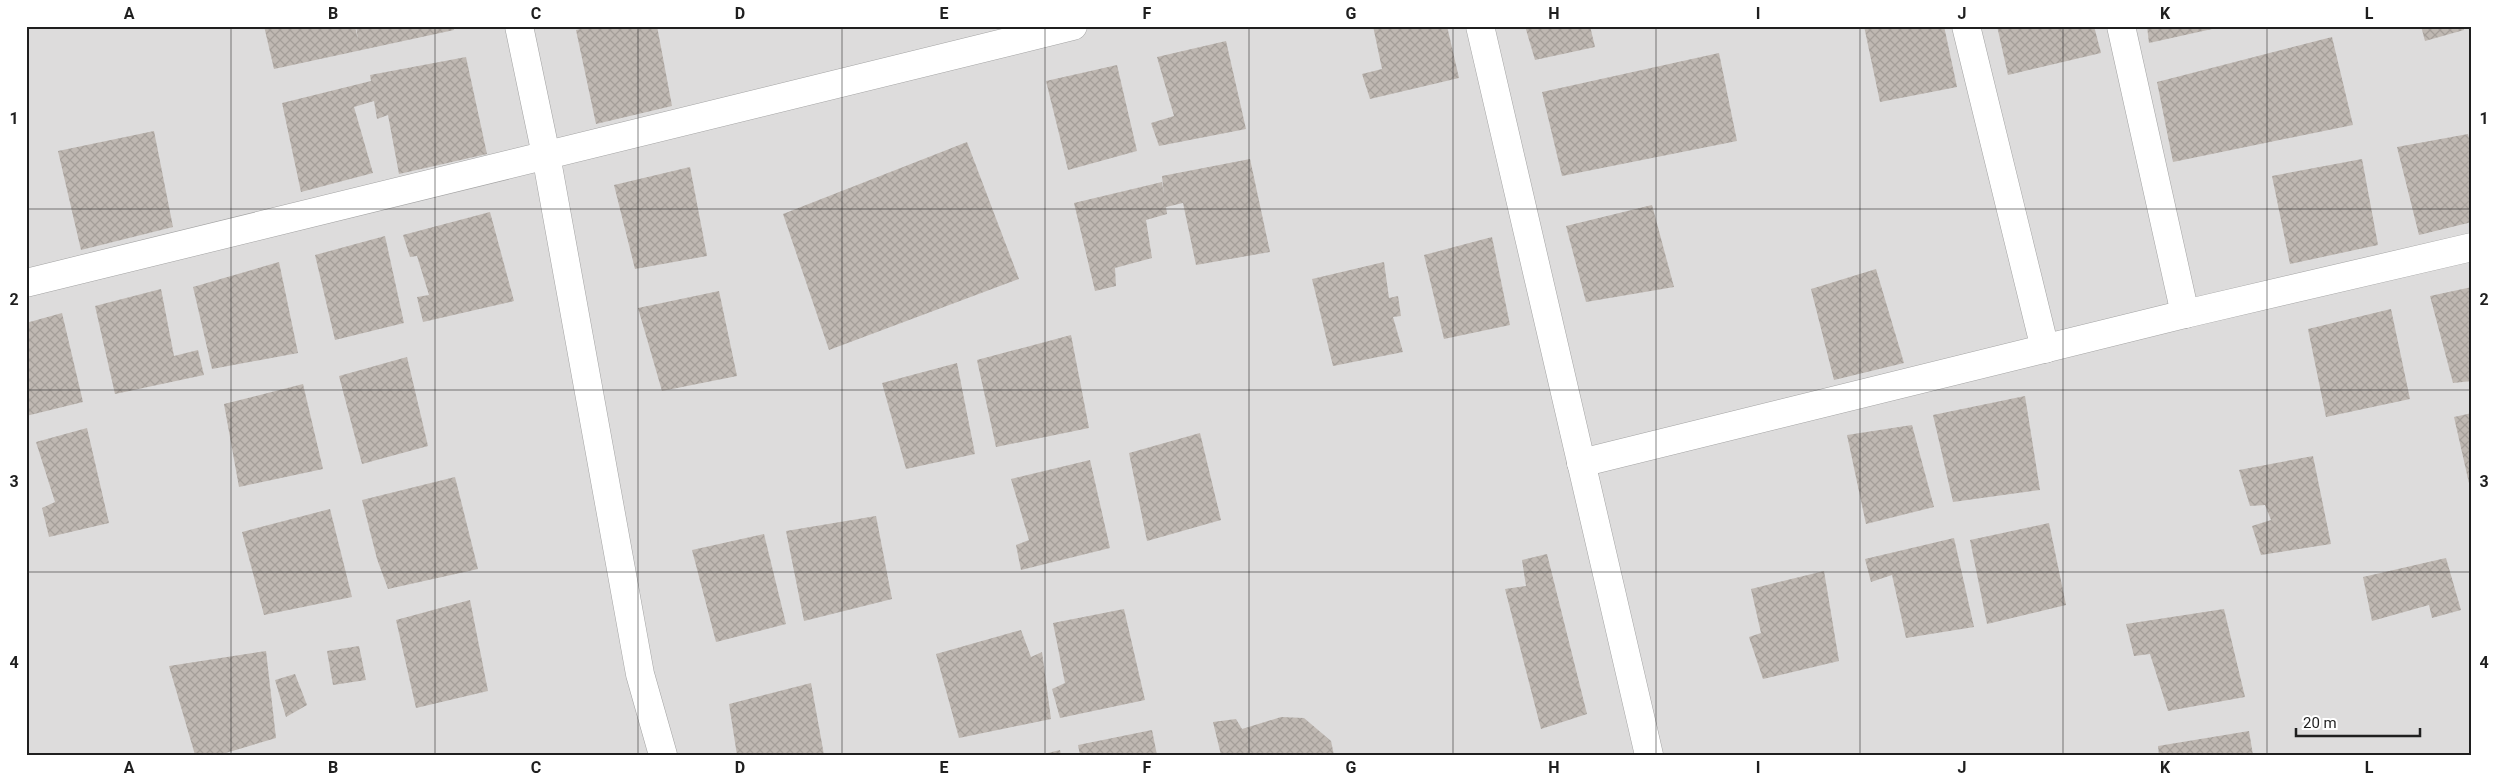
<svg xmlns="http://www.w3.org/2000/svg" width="2498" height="781" font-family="Roboto,sans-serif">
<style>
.residential{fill:#dddcdc}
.building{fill:url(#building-cross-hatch)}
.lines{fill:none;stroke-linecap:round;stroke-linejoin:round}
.minor-casing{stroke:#a3a3a3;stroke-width:29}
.minor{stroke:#fff;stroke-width:28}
.grid{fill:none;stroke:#1f1f1f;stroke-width:1;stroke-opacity:0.55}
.neatline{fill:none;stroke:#1f1f1f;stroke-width:2}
.grid-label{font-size:16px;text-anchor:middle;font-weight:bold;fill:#1f1f1f}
</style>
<defs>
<pattern id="building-cross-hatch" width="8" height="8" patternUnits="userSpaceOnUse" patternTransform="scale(1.25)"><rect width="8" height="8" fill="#bfb8b2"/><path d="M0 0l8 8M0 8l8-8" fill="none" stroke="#a49e99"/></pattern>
</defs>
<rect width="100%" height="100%" fill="#efece5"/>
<rect class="residential" x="26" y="26" width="2446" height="729"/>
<g class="building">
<polygon points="264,26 355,26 358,40 356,26 453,26 454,30 274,69"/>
<polygon points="594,26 657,26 672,106 596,124 576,30"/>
<polygon points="1373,26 1447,26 1459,78 1370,99 1362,74 1382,69"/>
<polygon points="1525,26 1590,26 1595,47 1535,60"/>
<polygon points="1864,26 1944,26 1957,87 1880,102"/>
<polygon points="1997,26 2094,26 2101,53 2008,75"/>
<polygon points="2147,26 2221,26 2221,27 2149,43"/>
<polygon points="2421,26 2464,26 2464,30 2425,41"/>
<polygon points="2332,37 2353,125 2173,162 2157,82"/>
<polygon points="1226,41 1246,129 1159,146 1151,123 1174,116 1157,57"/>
<polygon points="1719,53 1737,141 1562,176 1542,92"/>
<polygon points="466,57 487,154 399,174 388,115 377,119 374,101 354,107 373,173 301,192 282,103 371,81 370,75"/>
<polygon points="1117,65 1137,151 1068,170 1046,81"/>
<polygon points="154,131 173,227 81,250 58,151"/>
<polygon points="2468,134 2472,150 2472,222 2419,235 2397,147"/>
<polygon points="967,142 1019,279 829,350 783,214"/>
<polygon points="1250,159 1270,252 1196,265 1183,203 1166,207 1167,214 1146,220 1152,258 1115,268 1116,286 1095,291 1074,203 1162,182 1164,195 1162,176"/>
<polygon points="2362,159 2378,245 2290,264 2272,176"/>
<polygon points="690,167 707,256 635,269 614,185"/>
<polygon points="1652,205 1674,287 1586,302 1566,226"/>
<polygon points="490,212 514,301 423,322 417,297 429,295 417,256 410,257 403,235"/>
<polygon points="385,236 404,323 335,340 315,255"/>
<polygon points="1492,237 1510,325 1444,339 1424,255"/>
<polygon points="279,262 298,353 212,369 193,287"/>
<polygon points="1384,262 1389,298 1398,296 1401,316 1393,317 1403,352 1333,366 1312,279"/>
<polygon points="1876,269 1904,363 1834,380 1811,289"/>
<polygon points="2472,287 2472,381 2453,383 2430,296"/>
<polygon points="161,289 174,356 198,350 204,375 115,394 95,306"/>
<polygon points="719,291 737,376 662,391 638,308"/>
<polygon points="2391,309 2410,399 2326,417 2308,329"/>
<polygon points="62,313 83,402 26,416 26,323"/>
<polygon points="1071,335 1089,428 996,447 977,360"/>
<polygon points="407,357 428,446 362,464 339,376"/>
<polygon points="957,363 975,454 906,469 882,383"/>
<polygon points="303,384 323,469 239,487 224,404"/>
<polygon points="2025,396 2040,490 1953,502 1933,415"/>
<polygon points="2472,413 2472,492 2471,492 2454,417"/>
<polygon points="1912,425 1934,507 1866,524 1847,435"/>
<polygon points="87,428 109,523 49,537 42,508 55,502 36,442"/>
<polygon points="1200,433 1221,520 1147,541 1129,453"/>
<polygon points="2313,456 2331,544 2261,555 2252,526 2271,520 2265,505 2250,506 2239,470"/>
<polygon points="1090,460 1110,548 1021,570 1016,545 1029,540 1011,479"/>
<polygon points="455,477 478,569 388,589 377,559 362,500"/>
<polygon points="330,509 352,597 264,615 242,532"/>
<polygon points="876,516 892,599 804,621 786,531"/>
<polygon points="2049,523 2066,605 1987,624 1970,540"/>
<polygon points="764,534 786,624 716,642 692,550"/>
<polygon points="1954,538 1974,627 1906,638 1892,575 1871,582 1865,559"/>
<polygon points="1547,554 1587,714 1541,729 1505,589 1526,586 1522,560"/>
<polygon points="2446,558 2461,610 2432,618 2429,605 2372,621 2363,577"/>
<polygon points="1824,571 1839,661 1763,679 1749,637 1761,633 1751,589"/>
<polygon points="470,600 488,691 416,708 396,620"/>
<polygon points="1124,609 1145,700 1060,718 1052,689 1065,683 1053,623"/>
<polygon points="2224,609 2245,697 2168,711 2150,654 2134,656 2126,624"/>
<polygon points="1021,630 1031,657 1042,652 1051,719 959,738 936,654"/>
<polygon points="359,646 366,680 333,685 327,651"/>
<polygon points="266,651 276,738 219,755 195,755 169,666"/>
<polygon points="295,674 307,705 286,717 275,680"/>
<polygon points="811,683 824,755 737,755 729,704"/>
<polygon points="1281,717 1304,718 1331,741 1334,755 1221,755 1213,722 1236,719 1242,729"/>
<polygon points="1152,730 1157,755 1080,755 1078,745"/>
<polygon points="2249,731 2253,755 2159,755 2158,746"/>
<polygon points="1060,750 1061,755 1044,755 1044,754"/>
</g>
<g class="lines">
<g class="minor-casing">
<g id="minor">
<polyline points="519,26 546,155 640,674 663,755"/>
<polyline points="1480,26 1649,755"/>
<polyline points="1966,26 2045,349"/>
<polyline points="2121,26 2185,314 2472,247"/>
<polyline points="26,283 1073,26"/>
<polyline points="1581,463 2185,314"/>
</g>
</g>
<use href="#minor" class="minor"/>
</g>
<path class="grid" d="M231 26V755M435 26V755M638 26V755M842 26V755M1045 26V755M1249 26V755M1453 26V755M1656 26V755M1860 26V755M2063 26V755M2267 26V755M26 209H2472M26 390H2472M26 572H2472"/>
<rect width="2498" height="781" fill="none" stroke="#ffffff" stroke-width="55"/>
<path d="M2296 728v8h124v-8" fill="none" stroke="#1f1f1f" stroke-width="2.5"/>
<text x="2303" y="728" font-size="15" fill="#1f1f1f" stroke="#ffffff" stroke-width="4" paint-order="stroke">20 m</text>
<rect x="28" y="28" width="2442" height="726" class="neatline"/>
<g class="grid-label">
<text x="129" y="19">A</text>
<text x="333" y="19">B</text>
<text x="536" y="19">C</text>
<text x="740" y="19">D</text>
<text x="944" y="19">E</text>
<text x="1147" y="19">F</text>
<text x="1351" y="19">G</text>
<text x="1554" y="19">H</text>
<text x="1758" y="19">I</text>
<text x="1962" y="19">J</text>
<text x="2165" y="19">K</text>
<text x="2369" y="19">L</text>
<text x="14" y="124">1</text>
<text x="2484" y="124">1</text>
<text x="14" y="305">2</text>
<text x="2484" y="305">2</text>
<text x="14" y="487">3</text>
<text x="2484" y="487">3</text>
<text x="14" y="668">4</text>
<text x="2484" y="668">4</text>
<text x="129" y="773">A</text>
<text x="333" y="773">B</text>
<text x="536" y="773">C</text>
<text x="740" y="773">D</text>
<text x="944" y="773">E</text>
<text x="1147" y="773">F</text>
<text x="1351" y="773">G</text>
<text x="1554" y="773">H</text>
<text x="1758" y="773">I</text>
<text x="1962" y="773">J</text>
<text x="2165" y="773">K</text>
<text x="2369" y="773">L</text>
</g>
</svg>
